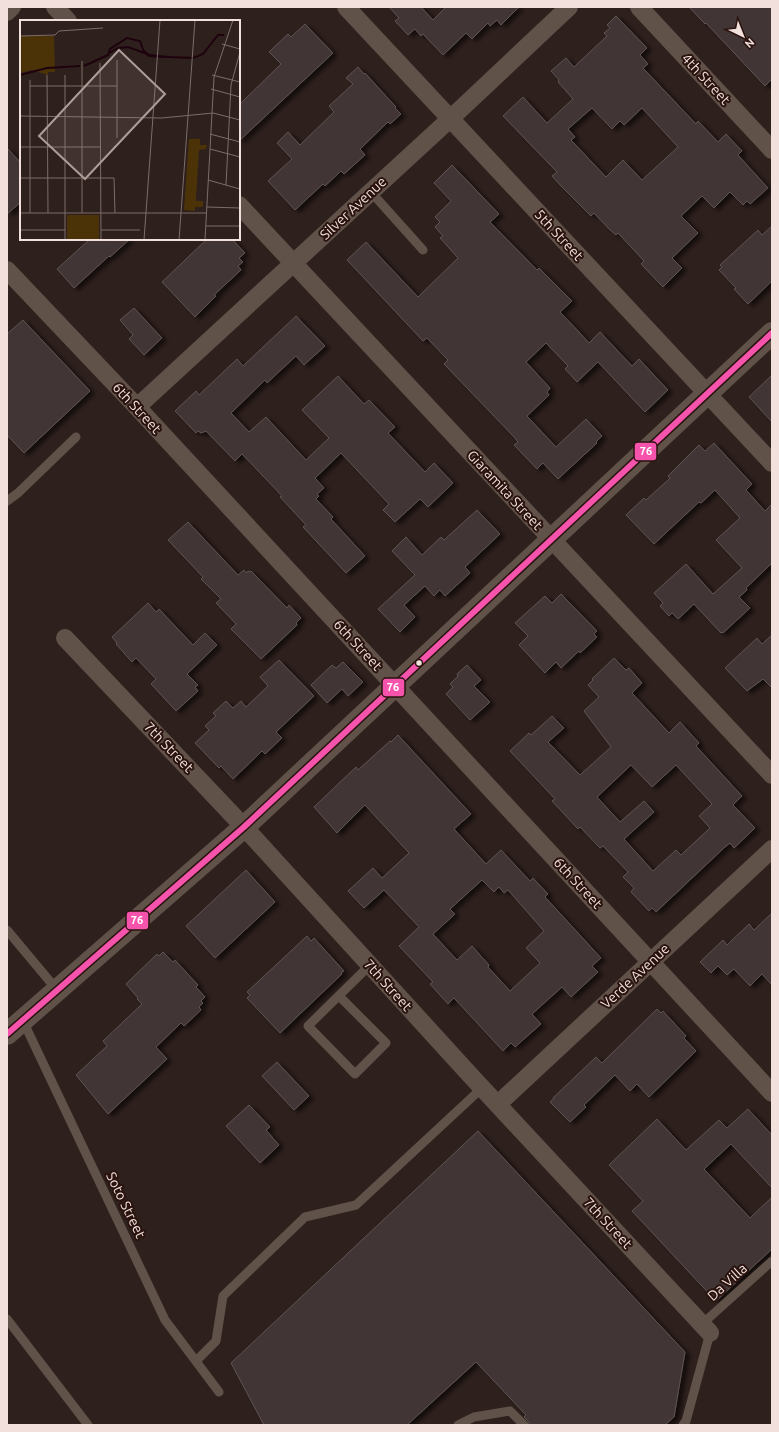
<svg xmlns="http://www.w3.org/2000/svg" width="779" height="1432" font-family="Ubuntu,sans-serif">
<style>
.building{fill:#423635;stroke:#5f5352;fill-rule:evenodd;filter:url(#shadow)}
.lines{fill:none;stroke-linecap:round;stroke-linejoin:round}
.service{stroke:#605249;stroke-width:9}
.minor{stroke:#605249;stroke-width:18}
.tertiary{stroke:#605249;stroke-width:22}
.bus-1-casing{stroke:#2a130e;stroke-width:9}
.bus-1{stroke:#f653ac;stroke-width:6}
.bus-dot{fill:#f1e0dc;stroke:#2a130e;stroke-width:1.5}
.labels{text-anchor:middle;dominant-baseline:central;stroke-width:4;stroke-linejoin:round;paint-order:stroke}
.street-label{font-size:14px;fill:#f1e0dc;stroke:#2a130e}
.inset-river{fill:none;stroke:#1e030e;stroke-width:2}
.inset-road{fill:none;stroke:#7c6d69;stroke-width:1}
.view{fill:#ad9d99;fill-opacity:0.15;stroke:#ad9d99;stroke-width:2}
.inset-edge{fill:none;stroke:#f1e0dc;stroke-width:2}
.line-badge{stroke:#2a130e;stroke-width:1.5}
.badge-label{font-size:11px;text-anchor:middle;font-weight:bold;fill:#fff}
</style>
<defs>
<filter id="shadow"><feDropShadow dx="4.5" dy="2.5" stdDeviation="2" flood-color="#0009"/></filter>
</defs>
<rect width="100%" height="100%" fill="#2e201d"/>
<g class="building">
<polygon points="389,7 421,7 433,20 446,7 519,7 501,25 497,20 490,26 488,23 472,39 466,33 443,55 423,34 421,36 415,29 408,35 395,21 399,18"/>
<polygon points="689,7 772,7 772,79 765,86 706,23 705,24"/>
<path d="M616 16 647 48 640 55 648 64 643 68 696 124 698 121 718 142 726 134 742 151 738 155 768 188 750 204 747 201 743 205 730 192 714 208 702 196 681 216 698 233 672 258 682 268 663 287 641 264 644 261 618 233 616 235 609 229 594 213 591 216 561 186 552 176 557 172 503 116 523 97 547 123 573 99 558 82 559 80 551 71 566 58 574 67 607 36 604 33 610 28 607 25ZM592 108 612 129 620 121 624 125 642 108 678 147 642 180 623 160 606 177 571 140 575 137 568 129Z"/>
<polygon points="305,24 333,53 239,141 239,105 281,64 269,52 288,34 291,37"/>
<polygon points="358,67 364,74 365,73 396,107 395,108 401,114 390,124 388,122 360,149 365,155 344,174 341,171 325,186 323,184 295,210 268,181 292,159 277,143 288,132 300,145 334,112 329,106 353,84 346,78"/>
<polygon points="7,148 21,163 21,202 7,214"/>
<polygon points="452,165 499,214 490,222 537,270 539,268 572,301 560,312 580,333 589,343 600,332 632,366 639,359 668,390 645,412 598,362 577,382 565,369 568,366 546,343 526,362 550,388 547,392 549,395 527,416 556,447 586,419 602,436 596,442 597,443 558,479 543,463 537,469 514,445 518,442 515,438 444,364 448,360 427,338 423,341 347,260 366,242 418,297 458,258 440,238 443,236 435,227 440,222 435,217 451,201 434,183"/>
<polygon points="772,226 772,281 748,304 734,289 736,288 719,270 722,267 720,265 758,230 762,235"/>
<polygon points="90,239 130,239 110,257 109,256 74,288 57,269"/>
<polygon points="207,239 232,239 245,253 239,258 243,262 238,266 241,270 214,295 216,296 195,317 162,282"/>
<polygon points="134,308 162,338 144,355 129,339 133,335 120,320"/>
<polygon points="296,316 325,346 304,365 296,356 267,383 265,380 231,413 249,432 266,417 306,460 329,438 302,410 338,376 364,404 369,400 395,427 388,433 425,472 434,463 453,483 428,507 420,499 395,522 383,510 389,504 341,453 315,478 324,488 317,494 319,496 316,499 333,517 331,519 365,556 346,573 303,527 306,525 280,497 282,496 242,454 235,461 206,431 201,433 198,431 196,433 175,411 196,391 199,395 237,359 243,366"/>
<polygon points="23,320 90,391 24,453 7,435 7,334"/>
<polygon points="772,375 772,422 749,397"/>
<polygon points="714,443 752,484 746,490 765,511 772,504 772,563 746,588 747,590 739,597 750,608 723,633 722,632 721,633 694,604 678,619 672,613 669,616 660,606 663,603 654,593 686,564 713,594 742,568 716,540 740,518 715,490 701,503 699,502 654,544 626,515 644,498 646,500 668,480 670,478 668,476 699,445 705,451"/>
<polygon points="477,510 500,534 465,567 470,573 445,596 440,590 434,596 425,586 404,605 415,617 400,632 378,609 415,575 392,551 406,537 422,555 441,537 444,540"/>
<polygon points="188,522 238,575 244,570 246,573 248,571 250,572 251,571 287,608 289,605 301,618 296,623 297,625 261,659 231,629 236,624 216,603 221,599 201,579 203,577 168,540"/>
<polygon points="561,594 597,631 594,634 597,637 580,653 579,651 561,668 556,662 545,673 519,645 528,636 515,623 545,596 552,603"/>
<polygon points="148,603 156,612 159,609 193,645 205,633 217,645 187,674 198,685 195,687 198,691 176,711 151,684 156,679 136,658 132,662 116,644 117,643 112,637"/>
<polygon points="772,635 772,688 763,679 747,691 725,668 757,638 762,644"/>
<path d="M614 658 626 670 629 668 642 683 632 693 669 733 680 722 699 743 696 746 742 796 733 805 755 828 734 848 730 843 725 847 656 912 652 908 649 911 631 892 634 888 623 877 628 872 603 846 600 848 580 827 578 829 552 801 555 799 510 751 529 733 531 735 552 716 564 728 548 742 580 775 611 747 584 711 599 697 588 685 593 680 592 679ZM631 765 652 787 676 765 712 804 699 816 710 828 681 855 676 850 653 871 624 839 654 812 644 801 620 822 597 797Z"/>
<polygon points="279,660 314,696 276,732 282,738 265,754 262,751 233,779 221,766 219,768 195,743 209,730 205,726 216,716 213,713 226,701 233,708 241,701 246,707 268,686 260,677"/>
<polygon points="343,662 363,682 348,696 342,689 327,703 311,685 332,665 336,668"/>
<polygon points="467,665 481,680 474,686 490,702 470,720 446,694 453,687 450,684 458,676 457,674"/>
<path d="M398 735 471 814 454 829 486 864 501 850 530 881 533 878 548 894 545 897 601 958 592 966 598 972 571 997 562 987 532 1014 541 1024 515 1047 511 1043 503 1051 454 998 448 1004 430 984 433 982 399 946 419 927 384 890 364 908 348 891 373 868 382 878 409 853 365 805 337 833 314 807 356 767 358 770 390 741 391 742ZM482 880 494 892 499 887 504 893 508 890 544 931 526 948 540 963 510 991 488 967 489 965 472 946 457 960 433 934 455 914 450 909Z"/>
<polygon points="246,870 275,902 215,958 186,926"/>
<polygon points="772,913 772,985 762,974 750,986 734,969 727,975 718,966 711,973 700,962 723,940 727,945 749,924 754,930"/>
<polygon points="307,936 311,941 314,938 344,971 341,973 342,974 280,1033 247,998 250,995 247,992"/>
<polygon points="163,952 173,962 175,960 198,985 196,987 205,997 201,1001 203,1003 199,1007 201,1010 184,1026 181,1023 156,1047 167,1059 108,1114 76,1075 107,1046 103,1041 142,1004 137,999 138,998 126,984 157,954 159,956"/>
<polygon points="657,1009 661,1013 663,1011 686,1036 684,1038 696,1051 649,1097 637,1084 630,1091 615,1075 584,1105 586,1107 570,1122 550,1102 554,1098 553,1098 596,1057 602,1063"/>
<polygon points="277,1062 309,1096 294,1110 262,1076"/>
<polygon points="249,1105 270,1127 266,1130 279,1145 260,1163 226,1126"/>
<polygon points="748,1109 772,1135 772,1188 731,1144 704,1169 750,1218 772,1197 772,1249 716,1301 632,1211 643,1201 609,1165 657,1119 686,1150 719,1120 727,1128"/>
<polygon points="478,1131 685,1352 674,1417 665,1425 530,1425 528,1421 524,1417 526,1415 476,1362 407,1425 264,1425 231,1363"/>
</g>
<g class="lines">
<g class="service">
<polyline points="371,192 423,250"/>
<polyline points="7,501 18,493 76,437"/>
<polyline points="7,930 57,990"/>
<polyline points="339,996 386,1043 355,1074 308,1026 370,965"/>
<polyline points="23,1021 165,1320 219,1392"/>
<polyline points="7,1319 88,1425"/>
<polyline points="701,1325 772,1261"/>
<polyline points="196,1361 216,1341 223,1296 305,1217 356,1205 482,1088"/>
<polyline points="458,1425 474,1417 510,1411 524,1425"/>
<polyline points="683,1425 686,1421 710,1333"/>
</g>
<g class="minor">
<polyline points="55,7 68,21"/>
<polyline points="346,7 772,463"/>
<polyline points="639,7 772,150"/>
<polyline points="7,12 12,7"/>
<polyline points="239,205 772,775"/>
<polyline points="7,270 137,407 772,1093"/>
<polyline points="137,407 450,119 569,7"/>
<polyline points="65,638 244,827 471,1076 710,1333"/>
<polyline points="498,1104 772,849"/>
</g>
<polyline class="tertiary" points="7,1034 244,827 772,333"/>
<g class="bus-1-casing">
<polyline id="bus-1" points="7,1034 244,827 772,333"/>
</g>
<use href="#bus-1" class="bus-1"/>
</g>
<circle class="bus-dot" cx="419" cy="663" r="3.5"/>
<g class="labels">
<g class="street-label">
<text transform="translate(706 79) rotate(47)">4th Street</text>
<text transform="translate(353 208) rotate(-43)">Silver Avenue</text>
<text transform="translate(559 235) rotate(47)">5th Street</text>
<text transform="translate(137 408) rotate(47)">6th Street</text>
<text transform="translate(505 490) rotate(47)">Giaramita Street</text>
<text transform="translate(358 645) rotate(47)">6th Street</text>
<text transform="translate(169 747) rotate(46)">7th Street</text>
<text transform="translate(578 883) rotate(47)">6th Street</text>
<text transform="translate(635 976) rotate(-43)">Verde Avenue</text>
<text transform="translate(388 985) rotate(48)">7th Street</text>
<text transform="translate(126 1205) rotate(64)">Soto Street</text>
<text transform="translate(608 1223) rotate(47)">7th Street</text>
<text transform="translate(727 1282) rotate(-42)">Da Villa</text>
</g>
</g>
<g transform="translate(20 20)">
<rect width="220" height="220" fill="#2e201d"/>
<path d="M0 16H34L35 52H28V55L12 50 0 53ZM169 119H180V125H187L186 129 179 130 176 178V181H183V187H175V191L164 190ZM47 195H79V220H47Z" fill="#4c3307"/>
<path class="inset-river" d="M124 31 130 36 145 37M89 33 98 28 108 27 130 35 148 37M149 37 173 38 183 34 198 15H204M64 46 88 35 90 29 107 18 120 21 124 32 129 36 149 37M0 55 27 48 60 46"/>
<path class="inset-road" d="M0 16 35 15 39 11 83 8M202 24 220 29M62 41V193M80 43 81 220M27 55 28 193M192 55 220 62M10 66H97M191 69 220 77M0 96 142 98 193 93 220 100M190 114 220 122M97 118V40M0 127H80M190 129 220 137M0 158H94L95 193M188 160 220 169M206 165 211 65 220 32M187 187 220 188M0 193H186M10 193V60M186 206H220M0 210H45M81 210H120M45 220V55M124 220 140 0M159 220 175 0M185 220 194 57 213 0"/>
<path class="view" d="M99 30 145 74 65 159 19 116Z"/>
<rect width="220" height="220" class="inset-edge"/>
</g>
<g class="line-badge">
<rect x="634" y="442" width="23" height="19" rx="4" fill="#f653ac"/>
<rect x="382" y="678" width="23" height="19" rx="4" fill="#f653ac"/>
<rect x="126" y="911" width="23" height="19" rx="4" fill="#f653ac"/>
</g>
<g class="badge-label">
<text x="646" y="455">76</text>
<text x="393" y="691">76</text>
<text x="137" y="924">76</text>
</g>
<rect width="779" height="1432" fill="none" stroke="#f1e0dc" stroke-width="16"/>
<g transform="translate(743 36) rotate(137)" stroke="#2a130e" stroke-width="3" paint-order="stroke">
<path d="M0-3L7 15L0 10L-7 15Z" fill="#f1e0dc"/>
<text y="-6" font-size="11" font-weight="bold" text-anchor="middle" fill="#f1e0dc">N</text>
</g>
</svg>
